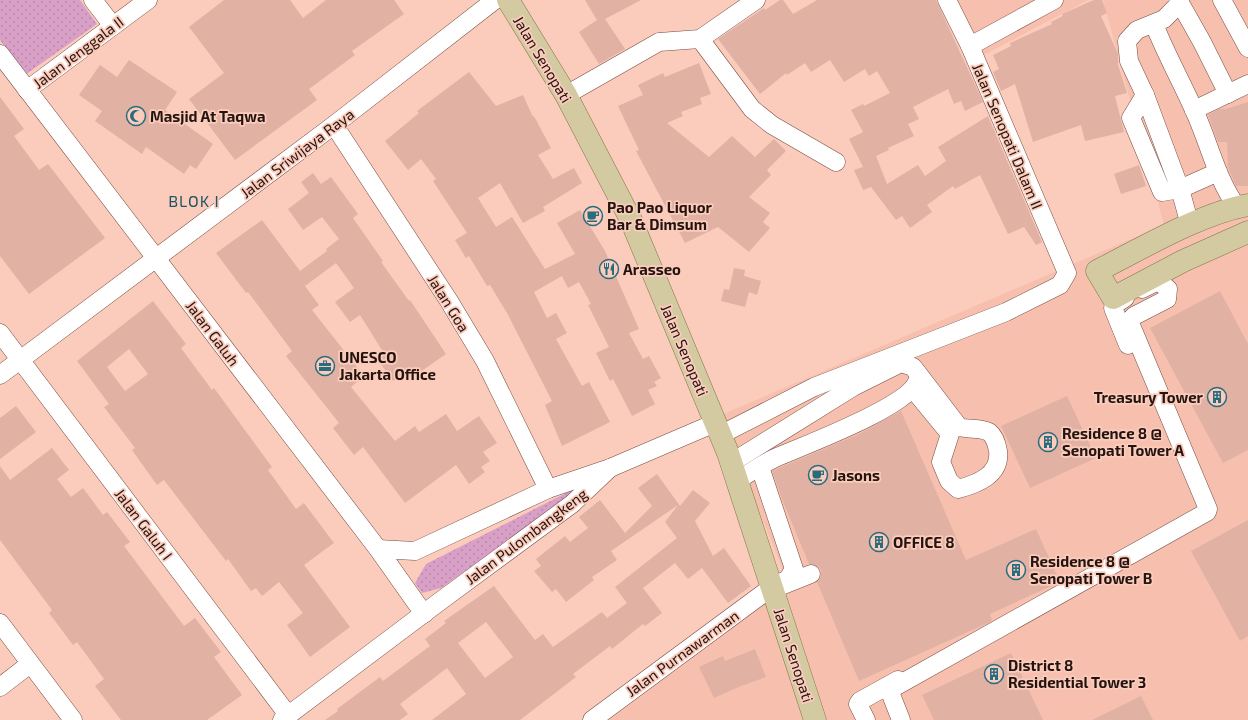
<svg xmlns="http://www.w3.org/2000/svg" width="1248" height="720" font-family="'Exo 2',sans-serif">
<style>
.built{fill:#f7bfae}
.park{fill:url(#park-dots)}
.building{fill:#e1b2a4;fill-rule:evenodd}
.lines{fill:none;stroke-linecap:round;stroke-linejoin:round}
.minor-casing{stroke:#764d41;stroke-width:19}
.major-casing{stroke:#837446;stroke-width:23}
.minor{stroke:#fff;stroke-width:18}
.major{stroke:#d3caa1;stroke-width:22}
.labels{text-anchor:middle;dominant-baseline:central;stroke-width:3.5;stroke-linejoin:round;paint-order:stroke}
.street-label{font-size:15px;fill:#24140f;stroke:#fbcbbc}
.poi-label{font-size:15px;font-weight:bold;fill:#24140f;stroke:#fbcbbc;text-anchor:start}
.neighbourhood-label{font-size:16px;letter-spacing:1px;fill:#1f5563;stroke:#fbcbbc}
</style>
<defs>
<pattern id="park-dots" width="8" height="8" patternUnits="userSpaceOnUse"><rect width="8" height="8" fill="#d89fc7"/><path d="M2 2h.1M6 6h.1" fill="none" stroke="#b988aa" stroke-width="1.8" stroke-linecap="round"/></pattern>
</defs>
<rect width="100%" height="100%" fill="#fbcbbc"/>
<g class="built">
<polygon points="952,0 1088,0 980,57"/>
<polygon points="1103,0 1248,0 1248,720 582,720 784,573 721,415 1164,225"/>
</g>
<g class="park">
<polygon points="0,0 80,0 97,24 25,75 0,40"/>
<polygon points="578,487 580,490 441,588 422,593 415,583 426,564"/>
</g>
<g class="building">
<polygon points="224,0 290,0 303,18 326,0 394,0 404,14 352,51 355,55 309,89 317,100 235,160 189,99 224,73 189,27"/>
<polygon points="585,0 641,0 605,19 625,49 599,64 579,32 597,20"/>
<polygon points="780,0 783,0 793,14 817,0 936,0 983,102 965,111 961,101 954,104 948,89 913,107 919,119 908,124 914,136 888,148 889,150 876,156 887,184 918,165 925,176 946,161 938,147 988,116 1042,242 1036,245 1024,227 1008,234 980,175 955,189 953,186 927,205 932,212 910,228 902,216 896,220 871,187 863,190 854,170 863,167 849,139 863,132 851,110 863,104 864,106 890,93 877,71 869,76 865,69 844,82 830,60 811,72 805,63 787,75 786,73 760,94 718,39 764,8 765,10"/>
<polygon points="1094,0 1102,0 1107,13 1101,16 1118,54 1118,65 1127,93 1115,96 1124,132 1085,141 1081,125 1033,142 1015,84 1001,91 993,72 999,69 993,55 1011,46 1010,43 1052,24 1051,22 1063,16 1062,14"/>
<polygon points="129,60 177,92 165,110 213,144 196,169 190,165 184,174 146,147 142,154 95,121 102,111 79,95 100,65 117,77"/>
<polygon points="699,63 711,94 700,98 702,104 681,112 683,116 667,123 709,157 732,136 755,157 774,139 786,151 767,170 771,175 749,197 770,213 763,222 770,228 749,252 718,227 685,243 636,151 639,150 618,106 643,95 638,85 663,73 665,77"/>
<polygon points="469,72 496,106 523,95 532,115 535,118 551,148 538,155 553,179 574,168 582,183 543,207 545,211 523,223 500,183 478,198 496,227 512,217 545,269 575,254 557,223 580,210 605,251 639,329 629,333 643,359 649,356 661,378 654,382 657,386 648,390 655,404 632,416 613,379 610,381 596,353 609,347 588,305 591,304 579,282 568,288 562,276 534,292 547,318 556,313 567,333 556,339 582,386 589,382 610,422 562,446 545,405 552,401 507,313 490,285 487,286 469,256 466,258 455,240 467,233 433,181 436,179 421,159 408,170 385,141 419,113 417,111"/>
<polygon points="0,97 24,129 14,136 39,170 48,164 105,238 29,294 0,256"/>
<polygon points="1248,102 1248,186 1236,186 1228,167 1227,142 1218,142 1208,115 1219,109 1226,109"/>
<polygon points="1139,165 1146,186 1121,194 1114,174"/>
<polygon points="313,173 321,184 331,177 358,214 353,218 383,261 381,262 409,301 410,300 446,354 413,377 408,371 393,381 378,360 385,355 360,315 350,322 335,302 354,288 336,263 305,286 319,305 312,310 364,376 351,387 395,441 415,426 419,432 446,414 457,431 479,416 497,443 483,452 490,461 481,467 485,472 469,484 456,465 405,503 363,447 354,455 333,428 339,423 286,356 292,351 248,292 246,293 216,253 262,220 300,271 327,251 326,249 339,239 322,217 303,230 288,209 309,193 301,182"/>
<polygon points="734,268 745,270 744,276 761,281 757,295 749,292 745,307 721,301 724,289 729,290"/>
<polygon points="1220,291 1248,344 1248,450 1223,463 1150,328"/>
<path d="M153 301 186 344 181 348 212 390 214 388 272 467 268 470 296 509 304 503 334 543 304 565 350 627 310 657 287 625 303 613 279 582 262 596 256 588 251 591 228 559 226 561 164 480 157 485 132 450 135 448 104 407 109 404 77 361ZM129 349 148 374 125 391 107 367Z"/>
<polygon points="1067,396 1096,458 1030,488 1001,426"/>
<polygon points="16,406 36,432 0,459 0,418"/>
<polygon points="901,411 966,560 1036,529 1060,582 990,614 992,620 990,622 859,681 817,582 821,576 821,570 817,566 809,564 782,499 772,471 859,434"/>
<polygon points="52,448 69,470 57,479 71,497 83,488 103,515 107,512 130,542 124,546 184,626 195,618 221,652 214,657 242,695 207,720 121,720 95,686 104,679 77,642 73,645 49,613 52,610 0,540 0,466 10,480"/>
<path d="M657 474 680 506 693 490 710 503 695 521 713 556 724 548 751 586 728 603 702 568 688 579 675 563 643 588 662 613 645 626 643 624 612 649 610 646 573 674 576 677 520 720H432L466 694 447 668 400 704 408 714 400 720H325L338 711 337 709 380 677 383 681 430 646 425 639 446 623 444 621 494 586 535 640 543 634 553 647 602 612 607 618 627 603 615 587 677 538 665 522 678 505 611 551 617 560 592 577 594 580 566 602 556 589 552 592 534 571 541 566 536 559 565 536 570 542 588 528 579 517 600 500 625 533 652 506 638 488ZM486 622 513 657 485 678 458 643Z"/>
<polygon points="1248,520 1248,636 1240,641 1191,551"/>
<polygon points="755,649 766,677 741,686 714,698 699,667 723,656 725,661"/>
<polygon points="1011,653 1043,720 934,720 922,695"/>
<polygon points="1141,696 1153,720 1092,720"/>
</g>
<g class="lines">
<g class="minor-casing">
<g id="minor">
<polyline points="93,0 113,26"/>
<polyline points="1179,0 1180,3 1164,19 1137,30 1127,41 1129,61 1145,95 1180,189 1190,225"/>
<polyline points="1222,0 1248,48"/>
<polyline points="1180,3 1202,42 1228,94"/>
<path d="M1154 24C1166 54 1181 81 1194 110 1209 142 1216 178 1237 207"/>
<polyline points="700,39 752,109 772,125 836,162"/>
<polyline points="970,46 1054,0"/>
<polyline points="0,54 378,549 424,614"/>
<polyline points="27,90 148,0"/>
<polyline points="566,95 659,42 700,39 756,0"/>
<polyline points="1145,95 1131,118 1162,192 1180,189 1218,172"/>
<polyline points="1194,110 1248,84"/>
<polyline points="334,125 449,301 485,361 548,489"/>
<polyline points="1122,293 1125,298 1114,305 1113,308 1128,345"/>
<polyline points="0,333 288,715"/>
<polyline points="0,375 334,125 495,0"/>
<polyline points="720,435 814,387 1006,312 1060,285 1067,273 970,46 947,0"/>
<path d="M731 463 853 387 901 363 913 367 959 427C969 430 980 427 989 432 994 436 997 445 998 451 1001 475 977 484 958 489L949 481 941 462 950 434 913 389"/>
<path d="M738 480C750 473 762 464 775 458 802 446 912 406 918 379"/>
<polyline points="378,549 415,551 548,489 610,468 715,423"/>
<polyline points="781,586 811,574"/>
<polyline points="0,623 73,720"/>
<polyline points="0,687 30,664"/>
<polyline points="282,720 439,602 572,504 610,468"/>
<polyline points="592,720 772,587 788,579 794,569 760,467"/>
<polyline points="866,720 858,704 860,701 898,680"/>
<polyline points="901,720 890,692 893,688 1207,512 1208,509 1130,323 1131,319 1134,316 1167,299 1168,289 1158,281 1142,289"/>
</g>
</g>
<g class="major-casing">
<g id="major">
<polyline points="508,0 566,95 631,220 728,453 815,720"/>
<path d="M1248 205C1201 213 1141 249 1097 271L1113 298 1183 261 1248 232"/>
</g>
</g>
<use href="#minor" class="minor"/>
<use href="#major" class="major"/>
</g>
<defs>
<g id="mosque-ring" transform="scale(1)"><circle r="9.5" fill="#fbcbbc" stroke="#296c7d" stroke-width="1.5"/><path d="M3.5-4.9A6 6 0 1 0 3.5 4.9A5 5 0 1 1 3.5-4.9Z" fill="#296c7d"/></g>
<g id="cafe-ring" transform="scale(1)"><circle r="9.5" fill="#fbcbbc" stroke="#296c7d" stroke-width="1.5"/><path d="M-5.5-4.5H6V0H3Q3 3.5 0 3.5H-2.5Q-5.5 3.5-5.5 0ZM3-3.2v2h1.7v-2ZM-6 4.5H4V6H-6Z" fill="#296c7d"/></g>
<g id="restaurant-ring" transform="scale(1)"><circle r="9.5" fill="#fbcbbc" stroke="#296c7d" stroke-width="1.5"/><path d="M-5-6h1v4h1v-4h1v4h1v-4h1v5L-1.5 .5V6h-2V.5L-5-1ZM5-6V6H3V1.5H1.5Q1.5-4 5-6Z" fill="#296c7d"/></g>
<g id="office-ring" transform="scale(1)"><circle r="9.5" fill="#fbcbbc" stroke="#296c7d" stroke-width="1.5"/><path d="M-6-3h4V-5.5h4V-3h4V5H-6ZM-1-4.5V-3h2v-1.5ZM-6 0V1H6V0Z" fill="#296c7d"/></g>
<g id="building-ring" transform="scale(1)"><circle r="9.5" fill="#fbcbbc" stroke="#296c7d" stroke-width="1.5"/><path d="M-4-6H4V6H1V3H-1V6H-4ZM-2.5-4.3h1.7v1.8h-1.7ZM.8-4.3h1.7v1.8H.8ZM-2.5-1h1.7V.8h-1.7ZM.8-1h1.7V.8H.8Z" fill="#296c7d"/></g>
</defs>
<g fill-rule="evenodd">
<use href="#mosque-ring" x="136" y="116"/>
<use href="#cafe-ring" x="593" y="216"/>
<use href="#restaurant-ring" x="609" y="269"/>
<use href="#office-ring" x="325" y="366"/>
<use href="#building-ring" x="1217" y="397"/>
<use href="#building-ring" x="1048" y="442"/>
<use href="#cafe-ring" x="818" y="475"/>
<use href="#building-ring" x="879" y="542"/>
<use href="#building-ring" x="1016" y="570"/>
<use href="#building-ring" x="994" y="674"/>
</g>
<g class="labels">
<g class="street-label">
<text transform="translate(78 52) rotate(-37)">Jalan Jenggala II</text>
<text transform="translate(543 59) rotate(59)">Jalan Senopati</text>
<text transform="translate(1008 136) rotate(67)">Jalan Senopati Dalam II</text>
<text transform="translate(297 153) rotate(-37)">Jalan Sriwijaya Raya</text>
<text transform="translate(449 303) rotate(58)">Jalan Goa</text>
<text transform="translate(213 333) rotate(53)">Jalan Galuh</text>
<text transform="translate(685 350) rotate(67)">Jalan Senopati</text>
<text transform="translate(144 524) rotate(53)">Jalan Galuh I</text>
<text transform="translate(526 536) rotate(-37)">Jalan Pulombangkeng</text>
<text transform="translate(682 653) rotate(-36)">Jalan Purnawarman</text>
<text transform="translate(794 655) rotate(72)">Jalan Senopati</text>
</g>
<g class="poi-label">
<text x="150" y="116">Masjid At Taqwa</text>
<text x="607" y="207">Pao Pao Liquor<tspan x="607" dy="17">Bar &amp; Dimsum</tspan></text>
<text x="623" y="269">Arasseo</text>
<text x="339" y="357">UNESCO<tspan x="339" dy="17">Jakarta Office</tspan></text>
<text x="1203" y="397" text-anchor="end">Treasury Tower</text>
<text x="1062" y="433">Residence 8 @<tspan x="1062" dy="17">Senopati Tower A</tspan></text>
<text x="832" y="475">Jasons</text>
<text x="893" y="542">OFFICE 8</text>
<text x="1030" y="561">Residence 8 @<tspan x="1030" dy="17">Senopati Tower B</tspan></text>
<text x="1008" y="665">District 8<tspan x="1008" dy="17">Residential Tower 3</tspan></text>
</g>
<g class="neighbourhood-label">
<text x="194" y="200">BLOK I</text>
</g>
</g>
</svg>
